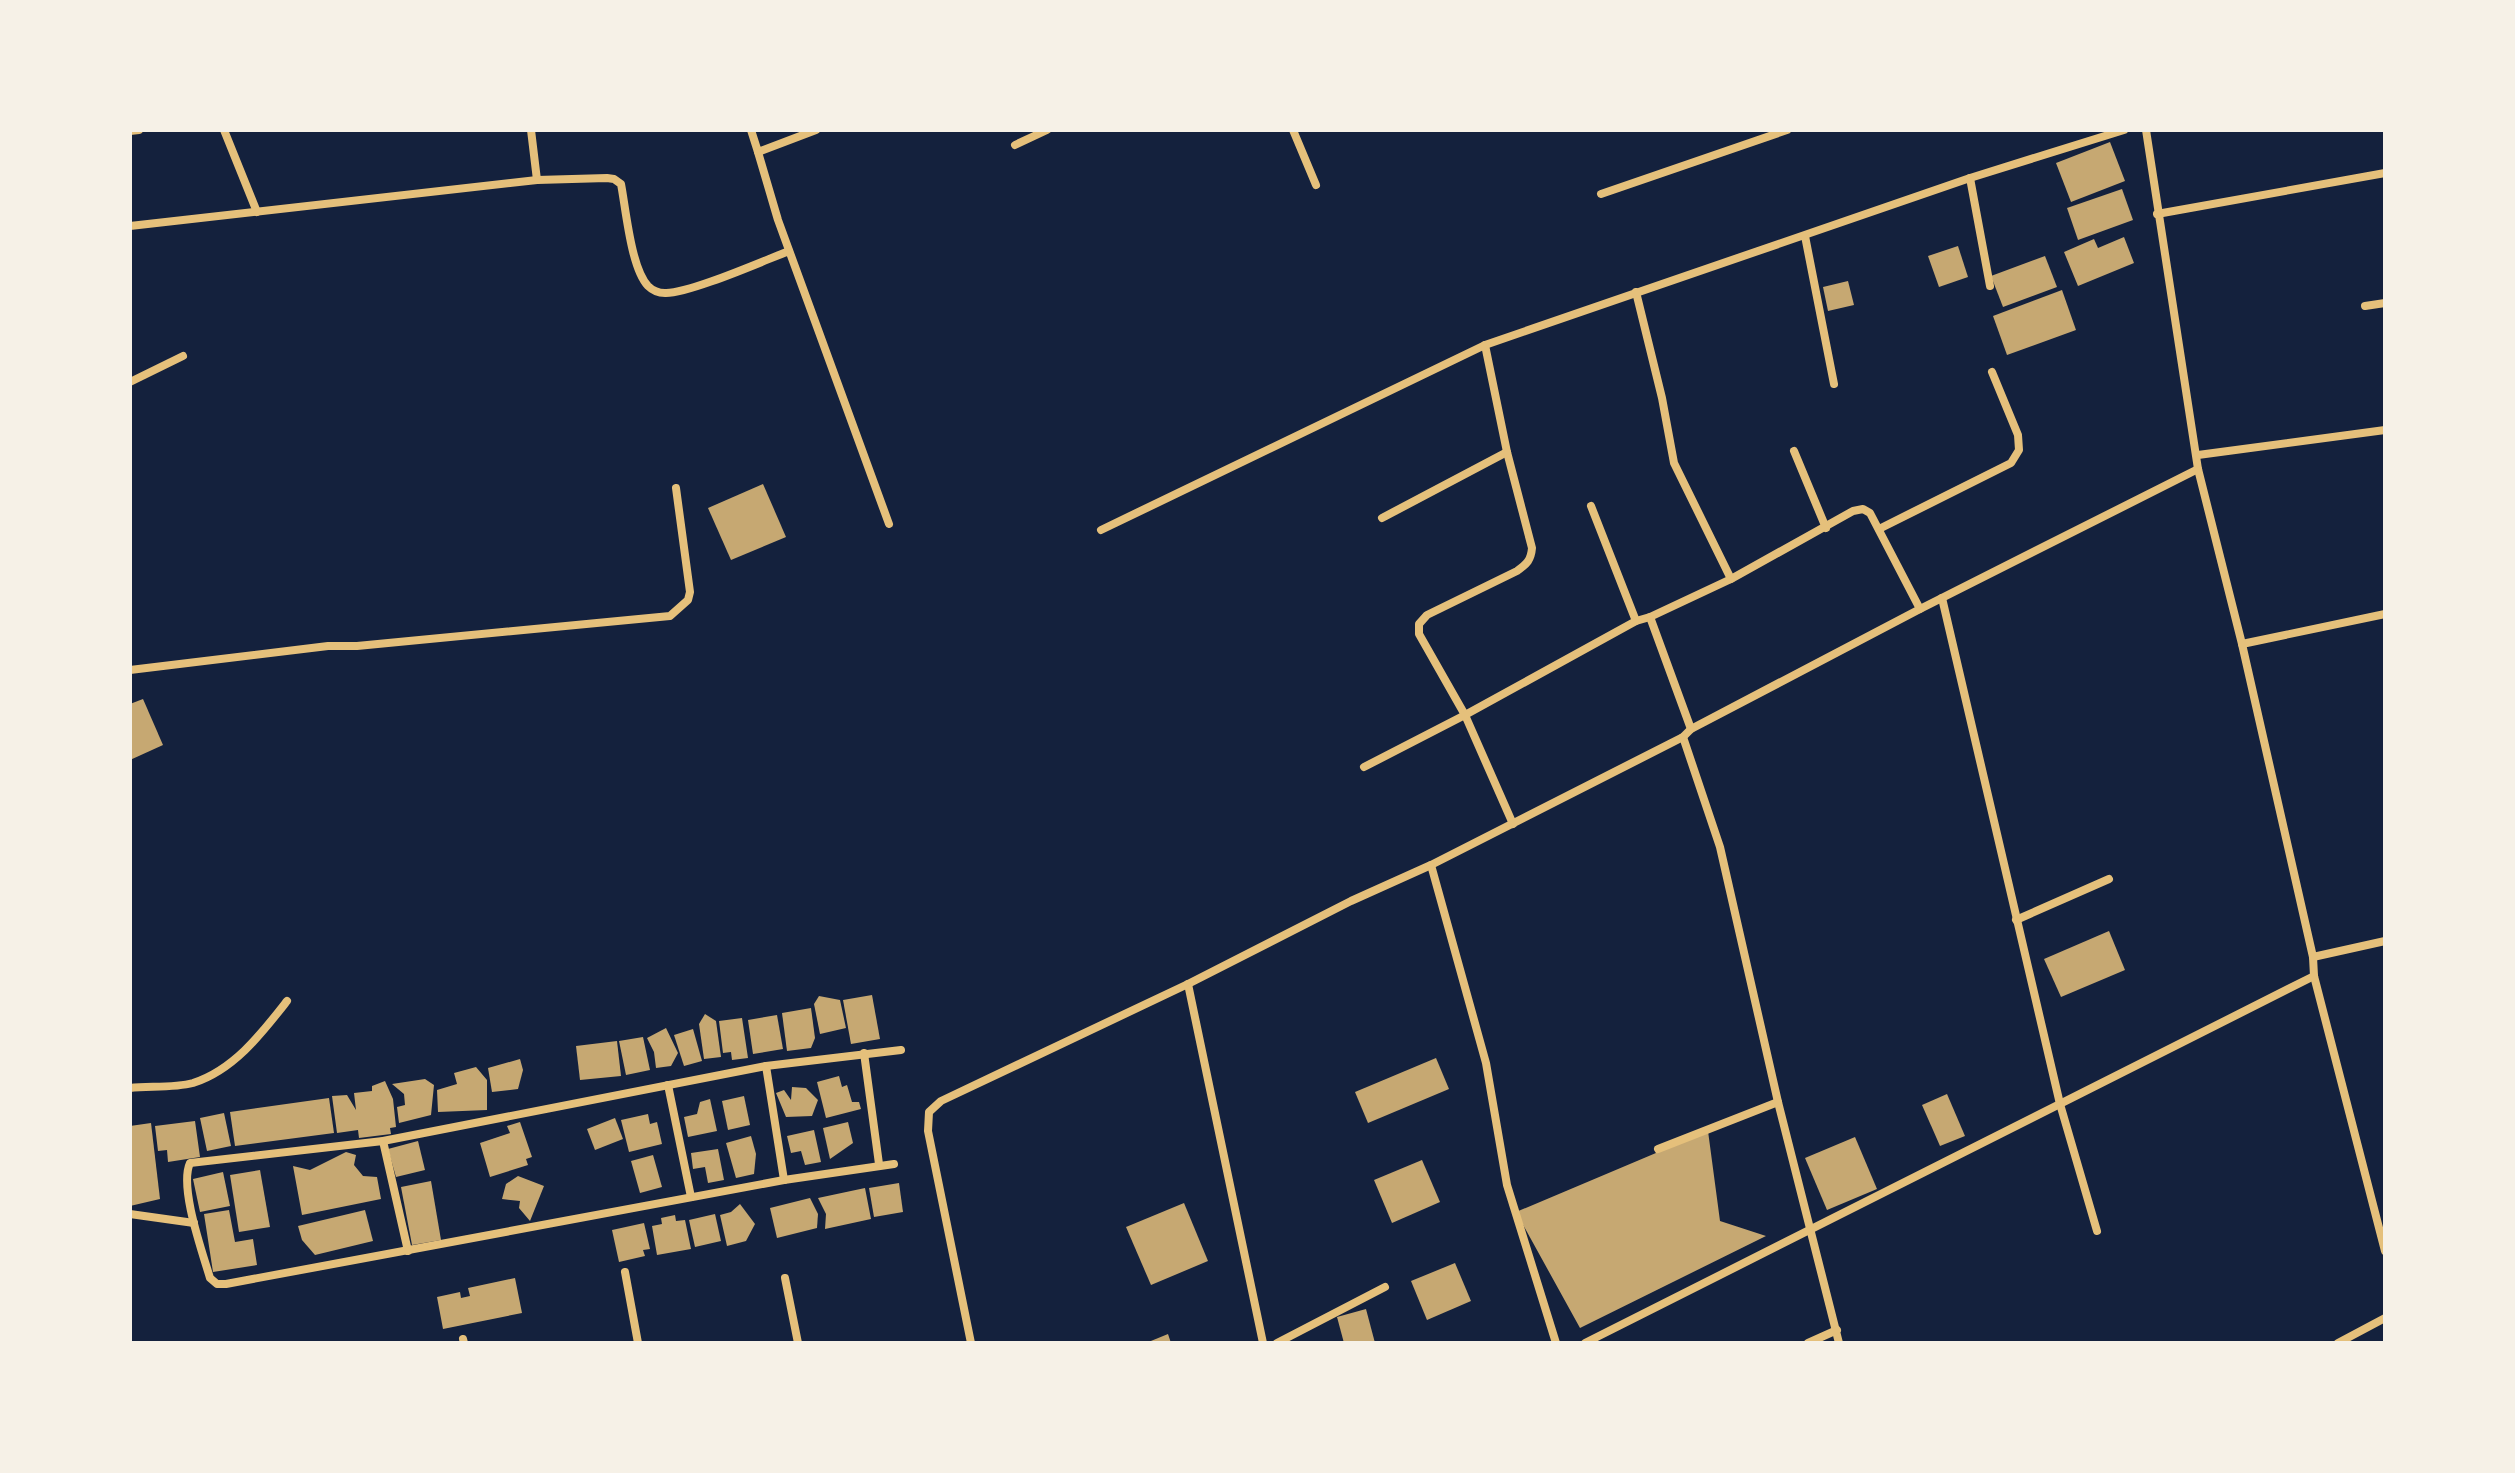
<svg xmlns="http://www.w3.org/2000/svg" width="2515" height="1473" font-family="'Alegreya Sans',sans-serif">
<style>
.building{fill:#c6a872}
.lines{fill:none;stroke-linecap:round;stroke-linejoin:round}
.minor{stroke:#e5c07b;stroke-width:8}
</style>
<rect width="100%" height="100%" fill="#14213d"/>
<g class="building">
<polygon points="2110,142 2125,181 2071,202 2056,163"/>
<polygon points="2122,189 2133,220 2078,240 2067,208"/>
<polygon points="2124,237 2134,263 2078,286 2064,252 2094,239 2098,248"/>
<polygon points="1958,246 1968,277 1939,287 1928,256"/>
<polygon points="2045,256 2057,287 2003,307 1991,276"/>
<polygon points="1848,281 1854,305 1828,311 1823,287"/>
<polygon points="2062,290 2076,330 2007,355 1993,316"/>
<polygon points="763,484 786,537 731,560 708,508"/>
<polygon points="143,699 163,745 130,760 130,704"/>
<polygon points="2109,931 2125,970 2061,997 2044,959"/>
<polygon points="872,995 880,1039 851,1044 843,1000"/>
<polygon points="819,996 840,1000 846,1028 820,1034 814,1004"/>
<polygon points="811,1008 815,1038 811,1048 787,1051 782,1013"/>
<polygon points="705,1014 716,1021 721,1057 704,1059 699,1024"/>
<polygon points="777,1015 783,1049 753,1054 748,1020"/>
<polygon points="742,1018 748,1058 732,1060 731,1052 723,1053 719,1021"/>
<polygon points="666,1028 678,1053 671,1066 656,1068 654,1052 647,1038"/>
<polygon points="693,1029 702,1061 684,1066 674,1035"/>
<polygon points="643,1037 650,1070 626,1075 619,1041"/>
<polygon points="617,1041 621,1076 580,1080 576,1046"/>
<polygon points="1436,1058 1449,1089 1368,1123 1355,1092"/>
<polygon points="520,1059 523,1070 518,1089 492,1092 488,1068"/>
<polygon points="476,1067 487,1080 487,1110 438,1112 437,1090 457,1084 454,1073"/>
<polygon points="839,1076 842,1087 847,1085 852,1102 859,1102 861,1109 826,1118 817,1082"/>
<polygon points="425,1079 434,1085 431,1115 399,1123 397,1107 405,1105 404,1094 392,1084"/>
<polygon points="385,1081 393,1099 396,1127 390,1128 391,1134 359,1138 358,1130 337,1133 332,1096 347,1095 356,1110 354,1093 372,1091 372,1086"/>
<polygon points="792,1087 806,1088 818,1100 812,1116 786,1117 776,1093 784,1090 791,1100"/>
<polygon points="1947,1094 1965,1136 1940,1146 1922,1105"/>
<polygon points="744,1096 750,1125 728,1130 722,1101"/>
<polygon points="329,1098 334,1133 235,1146 230,1112"/>
<polygon points="710,1099 717,1131 688,1137 684,1117 697,1114 700,1102"/>
<polygon points="224,1113 231,1146 207,1151 200,1118"/>
<polygon points="648,1114 650,1124 657,1122 662,1144 629,1152 621,1120"/>
<polygon points="615,1118 623,1139 595,1150 587,1129"/>
<polygon points="195,1121 200,1157 168,1162 167,1150 158,1151 155,1126"/>
<polygon points="520,1122 532,1157 526,1159 528,1165 490,1177 480,1143 510,1133 507,1126"/>
<polygon points="848,1122 853,1143 830,1159 823,1128"/>
<polygon points="151,1123 160,1199 130,1206 130,1126"/>
<polygon points="814,1130 821,1162 805,1165 801,1151 791,1153 787,1136"/>
<polygon points="1708,1131 1720,1221 1766,1236 1580,1328 1516,1212"/>
<polygon points="751,1136 756,1154 754,1174 736,1178 726,1143"/>
<polygon points="1855,1137 1877,1189 1827,1210 1805,1158"/>
<polygon points="418,1141 425,1170 396,1177 388,1149"/>
<polygon points="718,1149 724,1180 708,1183 705,1167 693,1169 691,1153"/>
<polygon points="346,1152 356,1155 354,1165 363,1176 377,1177 381,1199 302,1215 293,1166 310,1170"/>
<polygon points="653,1155 662,1187 640,1193 631,1161"/>
<polygon points="1422,1160 1440,1202 1392,1223 1374,1180"/>
<polygon points="260,1170 270,1227 239,1232 230,1175"/>
<polygon points="223,1172 230,1206 200,1212 193,1179"/>
<polygon points="518,1176 544,1186 530,1221 519,1208 520,1201 502,1199 506,1184"/>
<polygon points="431,1181 441,1240 412,1245 401,1187"/>
<polygon points="899,1183 903,1212 874,1217 869,1188"/>
<polygon points="865,1188 871,1219 825,1229 826,1214 818,1198"/>
<polygon points="810,1198 818,1214 817,1228 777,1238 770,1208"/>
<polygon points="1184,1203 1208,1261 1151,1285 1126,1227"/>
<polygon points="740,1204 755,1224 746,1241 727,1246 720,1215 731,1212"/>
<polygon points="229,1210 235,1242 253,1239 257,1265 213,1272 204,1214"/>
<polygon points="365,1210 373,1241 315,1255 302,1240 298,1226"/>
<polygon points="715,1214 721,1241 695,1247 689,1220"/>
<polygon points="675,1215 676,1221 685,1220 691,1249 657,1255 652,1226 662,1224 661,1218"/>
<polygon points="644,1223 650,1249 643,1250 645,1256 619,1262 612,1230"/>
<polygon points="1455,1263 1471,1301 1427,1320 1411,1281"/>
<polygon points="515,1278 522,1313 443,1329 437,1297 460,1292 461,1298 470,1296 468,1288"/>
<polygon points="1366,1309 1375,1343 1344,1343 1337,1317"/>
<polygon points="1168,1334 1171,1343 1146,1343"/>
</g>
<g class="lines">
<g class="minor">
<polyline points="224,130 257,212"/>
<polyline points="531,130 537,180"/>
<polyline points="751,130 758,152 816,130"/>
<polyline points="1293,130 1316,185"/>
<polyline points="2146,130 2198,469 2242,644 2313,957 2314,976 2385,1251"/>
<polyline points="130,131 139,130"/>
<polyline points="1015,145 1047,130"/>
<polyline points="758,152 778,220 889,524"/>
<polyline points="1970,178 1990,286"/>
<polyline points="1601,194 1787,130"/>
<polyline points="2157,214 2385,173"/>
<path d="M130 226 537 180 607 178 614 179 621 184C626 210 631 268 648 286 653 291 658 293 665 293 688 294 763 261 789 251"/>
<polyline points="1805,236 1834,384"/>
<polyline points="1636,292 1662,398 1674,463 1731,579"/>
<polyline points="2365,306 2385,303"/>
<path d="M1485 345 1507 452 1532 548C1531 560 1527 564 1517 571L1427 615 1419 624V634L1465 715 1513 824"/>
<polyline points="130,382 183,356"/>
<polyline points="1794,451 1826,528"/>
<polyline points="2198,455 2385,430"/>
<polyline points="1591,506 1636,621"/>
<polyline points="1382,518 1507,452"/>
<polyline points="1879,529 2011,463 2019,450 2018,435 1992,372"/>
<polyline points="1101,530 1485,345 1970,178 2124,130"/>
<polyline points="1942,598 2060,1104 2097,1231"/>
<polyline points="1650,617 1691,729"/>
<polyline points="2242,644 2385,614"/>
<polyline points="130,670 328,646 357,646 670,616 688,600 690,592 676,488"/>
<polyline points="1683,737 1720,847 1778,1102 1839,1343"/>
<polyline points="1364,767 1465,715 1636,621 1650,617 1731,579 1853,511 1863,509 1870,513 1920,609"/>
<polyline points="1431,865 1486,1063 1507,1185 1556,1343"/>
<polyline points="2016,920 2109,879"/>
<polyline points="2313,957 2385,941"/>
<polyline points="1188,984 1263,1343"/>
<polyline points="864,1053 879,1164"/>
<polyline points="766,1066 784,1180"/>
<polyline points="668,1085 691,1197"/>
<path d="M130 1088C150 1086 174 1088 193 1083 234 1070 262 1033 287 1001"/>
<polyline points="383,1141 408,1251"/>
<polyline points="1658,1149 1778,1102"/>
<path d="M894 1164 784 1180 226 1284H217L210 1278C202 1251 179 1187 190 1163L383 1141 766 1066 901 1050"/>
<polyline points="130,1214 194,1223"/>
<polyline points="625,1272 638,1343"/>
<polyline points="785,1278 798,1343"/>
<polyline points="463,1339 464,1343"/>
<polyline points="971,1343 928,1131 929,1112 941,1101 1188,984 1351,901 1431,865 1683,737 1691,729 1920,609 2198,469"/>
<polyline points="1277,1343 1385,1287"/>
<polyline points="1585,1343 2314,976"/>
<polyline points="1808,1343 1837,1330"/>
<polyline points="2338,1343 2385,1318"/>
</g>
</g>
<rect width="2515" height="1473" fill="none" stroke="#f6f1e7" stroke-width="264"/>
</svg>
